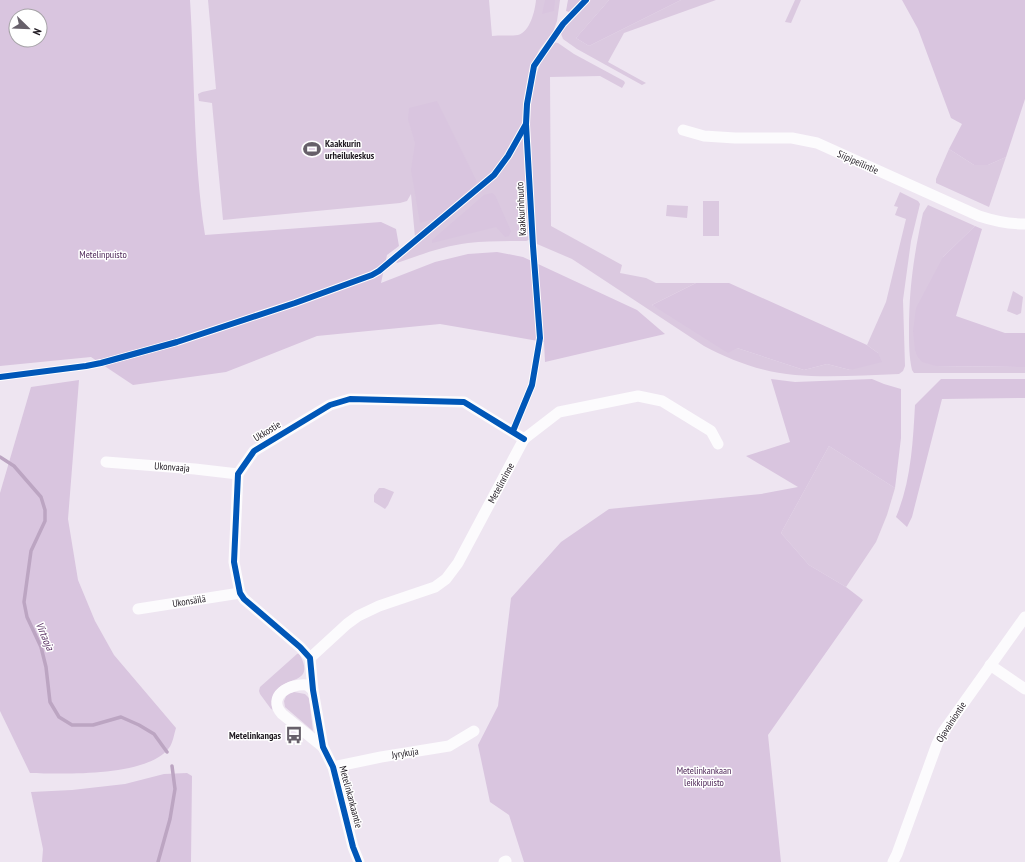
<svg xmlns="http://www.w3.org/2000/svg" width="1025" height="862" font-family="'PT Sans Narrow',sans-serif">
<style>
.green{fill:#dbc9e0}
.forest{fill:#d9c5df;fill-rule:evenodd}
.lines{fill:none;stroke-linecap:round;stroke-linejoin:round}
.stream{stroke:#bca5c2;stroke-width:3.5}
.minor{stroke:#fcfbfd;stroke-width:11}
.cycleway-casing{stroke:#fff;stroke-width:8}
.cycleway{stroke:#0057b8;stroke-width:6}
.labels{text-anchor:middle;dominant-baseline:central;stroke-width:3;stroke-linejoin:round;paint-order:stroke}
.poi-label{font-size:10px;font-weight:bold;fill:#1f1921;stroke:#fff;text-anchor:start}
.street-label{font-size:10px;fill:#1f1921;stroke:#fff}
.park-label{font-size:10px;fill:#4e2758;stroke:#fff}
.water-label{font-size:11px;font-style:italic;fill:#5b3465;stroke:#fff}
</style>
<rect width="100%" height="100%" fill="#eee5f1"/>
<g class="green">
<path d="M208 0H489L492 36C500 35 510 36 518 35 530 32 535 11 536 0H560L557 21 553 32 539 50 534 61 529 76 525 94 523 124 506 155 493 173 415 237 411 194 407 201 400 203 223 220 212 103 199 101 198 94 202 92 216 89Z"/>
<polygon points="590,0 609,0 576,38 589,46 681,0 716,0 624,33 608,62 646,83 642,85 577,49 563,39 560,31"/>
<polygon points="795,0 801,0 791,23 785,22"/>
<path d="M552 42 558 43 574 54 624 81 625 83 622 88 600 76 550 77 551 226 622 265 620 273 646 278 656 283H696L652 305 737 348 804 370 827 364 850 370 878 353 867 345 886 302 906 219 895 215 898 207 894 206 900 192 918 201 920 204 911 241 903 300 905 366 903 371 899 374C865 375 829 378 795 375 762 372 732 361 704 346L572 259 537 244 535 239C534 214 533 188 531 163 529 119 526 81 552 42Z"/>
<path d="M522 138 525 141 529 240 526 241C506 241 487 241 468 243 443 246 420 255 397 263L396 262 497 177Z"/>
<polygon points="949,149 974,165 988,165 1006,157 989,207 936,183 936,179"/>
<rect x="703" y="201" width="16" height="35"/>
<polygon points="667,205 688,206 687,218 666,216"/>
<path d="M928 205 975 226 943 257 936 366 1025 367V373H914L912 370C909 357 909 343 909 330 909 288 914 254 923 213Z"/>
<polygon points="1013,291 1023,297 1021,313 1017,315 1007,311"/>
<polygon points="829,446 895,488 887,515 876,542 846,587 809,565 781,533"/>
<polygon points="379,488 384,488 394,492 388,505 385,509 374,502 374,495"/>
<path d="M299 653C318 688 281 673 273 697 272 702 271 705 273 710L271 709 260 694 259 691 260 687 297 654Z"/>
<polygon points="294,692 305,694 309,698 313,731 285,707 284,701 287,694"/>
</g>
<g class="forest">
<path d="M0 0H190C195 78 193 157 205 235L381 222 396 229 399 246 387 255 381 283 435 262 468 254 497 252 523 257 637 310 665 334 545 362 544 342 440 324 317 336 226 372 133 385 91 357 0 366ZM16 16H40V40H16Z"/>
<polygon points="545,0 555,0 554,11 542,14"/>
<polygon points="568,0 581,0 569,12 566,11"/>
<polygon points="609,0 681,0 589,46 576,38"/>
<polygon points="902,0 1025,0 1025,99 1006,157 988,165 974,165 949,149 962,124 951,118 918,29"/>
<polygon points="437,101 477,182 439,217 420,223 411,170 415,143 408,119 409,108"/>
<polygon points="492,193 495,195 511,231 509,236 505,237 496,227 432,243 432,240 484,195"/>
<polygon points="975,226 982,229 956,316 1005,333 1025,333 1025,367 936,366 922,362 917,356 915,350 913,331 916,308 943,257"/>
<polygon points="696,283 729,283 867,345 878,353 882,362 850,370 827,364 804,370 737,348 728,353 652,305"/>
<polygon points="771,379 795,382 872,379 884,384 901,389 901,438 895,488 829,446 781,533 809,565 846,587 863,600 768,735 781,862 524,862 509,815 490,802 478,745 498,706 511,598 561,542 609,509 761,494 798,487 746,456 790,442"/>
<path d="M941 379H1025V398L942 399 912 517 907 527 896 517C911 482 913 442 915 405Z"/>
<path d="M79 380 68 519 78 580 95 621 114 655 176 728C174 734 173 743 169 748 147 777 63 774 30 773L0 711V493L31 387Z"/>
<polygon points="187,773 192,776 191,862 42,862 43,849 31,792 72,790 125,784 164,774"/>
</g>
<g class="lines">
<g class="stream">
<polyline points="0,457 14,466 41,497 45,510 45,521 31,551 24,602 27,617 41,647 46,667 50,702 59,717 72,725 93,725 121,717 139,725 154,734 167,752"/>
<polyline points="158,862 170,819 175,789 172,766"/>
</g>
<g class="minor">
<path d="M683 130 704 136 735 138H792L817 143 979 216C994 221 1009 224 1025 224"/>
<polyline points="106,462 195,469 238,474"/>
<polyline points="138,609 240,593"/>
<polyline points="310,658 347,624 358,616 379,606 435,587 446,579 458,563 524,439 559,412 638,396 662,401 711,431 718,444"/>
<polyline points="990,665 1025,689"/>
<path d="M313 690 307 685C290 683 266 696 282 714L323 747"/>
<polyline points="333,767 381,757 449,746 474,731"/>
<polyline points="359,862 353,847 333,767 323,747 313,690 310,658 300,647 244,599 240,593 234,562 238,474 254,451 330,405 350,399 464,402 524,439"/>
<polyline points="504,862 506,861"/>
<polyline points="893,862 897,854 937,744 943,732 1025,617"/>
</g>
<g class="cycleway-casing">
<g id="cycleway">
<polyline points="0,377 86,366 101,363 177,342 295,303 372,275 379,271 494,175 508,156 526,124"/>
<polyline points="513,431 532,385 540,338 533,246 526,124 527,104 534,66 563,24 586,0"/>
<polyline points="359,862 353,847 333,767 323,747 313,690 310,658 300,647 244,599 240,593 234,562 238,474 254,451 330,405 350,399 464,402 524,439"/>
</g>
</g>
<use href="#cycleway" class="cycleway"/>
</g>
<defs>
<g id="stadium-bare" transform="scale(1.38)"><path d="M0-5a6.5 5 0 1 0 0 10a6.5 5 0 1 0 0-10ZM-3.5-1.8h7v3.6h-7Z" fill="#67606a" stroke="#fff" stroke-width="2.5" paint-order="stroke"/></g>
<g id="bus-bare" transform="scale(1.38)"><path d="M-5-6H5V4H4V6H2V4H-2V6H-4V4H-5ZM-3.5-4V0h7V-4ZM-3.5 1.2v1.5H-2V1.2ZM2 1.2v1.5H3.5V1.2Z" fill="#67606a" stroke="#fff" stroke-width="2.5" paint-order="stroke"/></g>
</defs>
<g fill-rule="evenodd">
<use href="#stadium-bare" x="312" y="149"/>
<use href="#bus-bare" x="294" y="735"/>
</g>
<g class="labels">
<g class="poi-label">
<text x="325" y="143">Kaakkurin<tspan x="325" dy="12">urheilukeskus</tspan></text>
<text x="281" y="735" text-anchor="end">Metelinkangas</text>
</g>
<g class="street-label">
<text transform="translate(858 162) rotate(24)">Siipipeilintie</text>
<text transform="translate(521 209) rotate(-93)">Kaakkurinhuuto</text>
<text transform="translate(267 431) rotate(-31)">Ukkostie</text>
<text transform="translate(172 467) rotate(4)">Ukonvaaja</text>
<text transform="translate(501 483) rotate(-62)">Metelinrinne</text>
<text transform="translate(189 601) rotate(-9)">Ukonsäilä</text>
<text transform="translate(951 722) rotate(-57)">Ojavainiontie</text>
<text transform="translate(405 753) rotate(-9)">Jyrykuja</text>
<text transform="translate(351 797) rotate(75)">Metelinkankaantie</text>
</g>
<g class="park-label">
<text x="103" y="254">Metelinpuisto</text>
<text x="704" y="770">Metelinkankaan<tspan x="704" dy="12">leikkipuisto</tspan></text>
</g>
<g class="water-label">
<text transform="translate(45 636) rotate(67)">Virtaoja</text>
</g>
</g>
<g transform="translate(28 28) rotate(113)"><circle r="19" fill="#ffffff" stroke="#a5a3a6"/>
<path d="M0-3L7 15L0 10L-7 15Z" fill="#67606a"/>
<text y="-6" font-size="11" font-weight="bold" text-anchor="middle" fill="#1f1921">N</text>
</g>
</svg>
